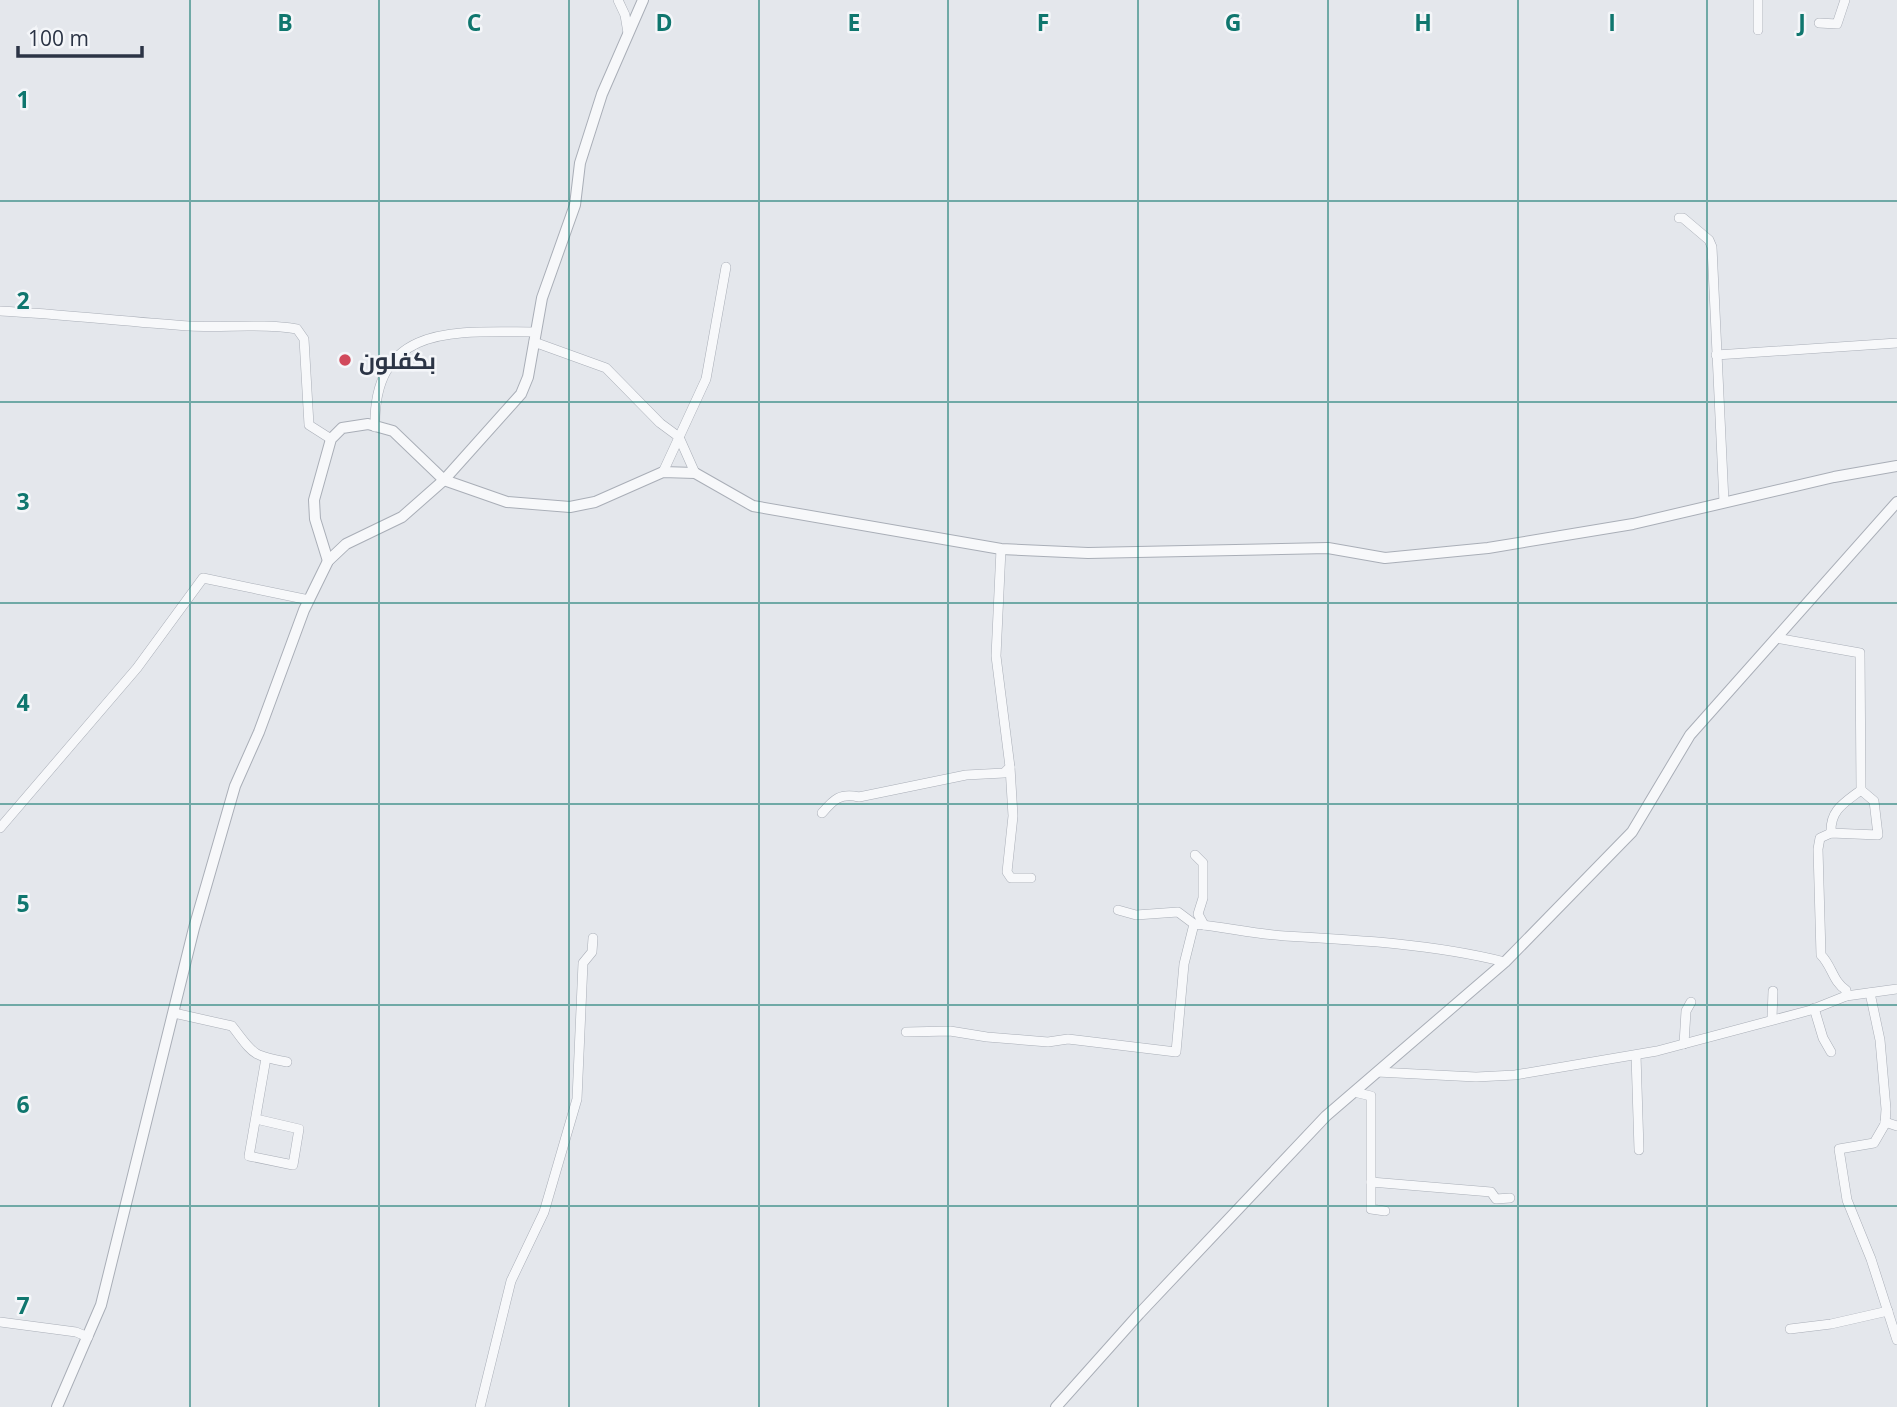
<svg xmlns="http://www.w3.org/2000/svg" width="1897" height="1407" font-family="'Open Sans',Cairo,sans-serif">
<style>
.lines{fill:none;stroke-linecap:round;stroke-linejoin:round}
.minor-casing{stroke:#a9aeb7;stroke-width:10}
.tertiary-casing{stroke:#a9aeb7;stroke-width:12}
.minor{stroke:#f7f8fa;stroke-width:9}
.tertiary{stroke:#f7f8fa;stroke-width:10}
.grid{fill:none;stroke:#0f766e;stroke-width:2;stroke-opacity:0.55}
.poi-dot{fill:#d1495b;stroke:#f4f6f9;stroke-width:2.5}
.labels{text-anchor:middle;dominant-baseline:central;stroke-width:5;stroke-linejoin:round;paint-order:stroke}
.poi-label{font-size:23px;font-weight:bold;fill:#2b3445;stroke:#f4f6f9;text-anchor:start}
.grid-label{font-size:23px;text-anchor:middle;font-weight:bold;fill:#0f766e;stroke:#f4f6f9;stroke-width:5;stroke-linejoin:round;paint-order:stroke}
</style>
<rect width="100%" height="100%" fill="#e4e7ec"/>
<g class="lines">
<g class="minor-casing">
<g id="minor">
<polyline points="618,0 625,15 628,33"/>
<polyline points="1819,23 1837,24 1845,0"/>
<polyline points="1758,30 1758,0"/>
<polyline points="1679,218 1683,218 1709,240 1712,247 1724,502"/>
<path d="M0 311C63 314 126 322 189 326 226 328 261 323 297 329L304 339 309 425 331 439"/>
<polyline points="534,342 606,368 660,423 679,437 695,473"/>
<polyline points="1716,355 1897,343"/>
<path d="M375 427C373 322 457 332 535 332"/>
<polyline points="663,472 706,379 726,267"/>
<path d="M1776 638 1860 653 1861 790C1844 803 1830 810 1831 833"/>
<polyline points="1010,767 1013,816 1007,872 1011,878 1031,878"/>
<path d="M822 813C834 799 840 793 859 797L966 775 1004 773 1010 767 996 656 1001 549"/>
<polyline points="0,828 137,668 203,578 309,600"/>
<polyline points="1195,855 1203,863 1203,898 1198,914 1204,925"/>
<polyline points="1118,910 1136,915 1178,912 1194,924"/>
<polyline points="1870,993 1880,1040 1886,1109 1885,1124 1874,1143 1839,1149 1847,1200 1871,1259 1897,1340"/>
<path d="M1846 996V990C1833 982 1832 966 1821 955L1818 849 1820 838 1831 833 1878 835 1874 801 1861 790"/>
<polyline points="1814,1008 1823,1038 1831,1052"/>
<path d="M174 1013 232 1026C254 1054 250 1055 287 1062"/>
<polyline points="1772,1018 1773,991"/>
<path d="M906 1032 950 1031 987 1037 1048 1042 1068 1039 1176 1052 1184 964 1194 924C1225 927 1255 934 1285 936 1359 940 1433 944 1505 962"/>
<polyline points="1684,1044 1686,1011 1691,1002"/>
<polyline points="1636,1055 1639,1150"/>
<polyline points="1377,1072 1476,1077 1515,1075 1657,1051 1811,1010 1846,996 1897,989"/>
<polyline points="1354,1092 1371,1096 1371,1209 1385,1211"/>
<polyline points="256,1119 299,1129 293,1165 249,1156 266,1058"/>
<polyline points="1885,1122 1897,1126"/>
<polyline points="1371,1182 1491,1192 1496,1199 1510,1198"/>
<polyline points="0,1322 76,1332 88,1337"/>
<polyline points="1790,1329 1831,1324 1888,1311"/>
<polyline points="480,1407 511,1281 544,1212 577,1099 583,963 592,952 593,938"/>
</g>
</g>
<g class="tertiary-casing">
<g id="tertiary">
<polyline points="328,561 315,519 314,500 331,439 342,428 368,424 393,431 444,480 507,502 570,507 595,502 663,472 695,473 753,506 1001,549 1088,553 1328,548 1385,558 1488,548 1633,524 1834,477 1897,466"/>
<polyline points="57,1407 101,1305 194,928 235,786 259,732 304,610 328,561 346,544 402,517 444,480 521,394 528,377 542,298 575,205 580,163 602,94 643,0"/>
<polyline points="1056,1407 1139,1314 1326,1116 1505,962 1632,832 1690,735 1897,502"/>
</g>
</g>
<use href="#minor" class="minor"/>
<use href="#tertiary" class="tertiary"/>
</g>
<path class="grid" d="M190 0V1407M379 0V1407M569 0V1407M759 0V1407M948 0V1407M1138 0V1407M1328 0V1407M1518 0V1407M1707 0V1407M0 201H1897M0 402H1897M0 603H1897M0 804H1897M0 1005H1897M0 1206H1897"/>
<circle class="poi-dot" cx="345" cy="360" r="7"/>
<g class="labels">
<g class="poi-label">
<text x="359" y="360">بكفلون</text>
</g>
</g>
<g class="grid-label">
<text x="285" y="31">B</text>
<text x="474" y="31">C</text>
<text x="664" y="31">D</text>
<text x="854" y="31">E</text>
<text x="1043" y="31">F</text>
<text x="1233" y="31">G</text>
<text x="1423" y="31">H</text>
<text x="1612" y="31">I</text>
<text x="1802" y="31">J</text>
<text x="23" y="108">1</text>
<text x="23" y="309">2</text>
<text x="23" y="510">3</text>
<text x="23" y="711">4</text>
<text x="23" y="912">5</text>
<text x="23" y="1113">6</text>
<text x="23" y="1314">7</text>
</g>
<path d="M18 46v10h124v-10" fill="none" stroke="#2b3445" stroke-width="3.5"/>
<text x="28" y="46" font-size="21" fill="#2b3445" stroke="#f4f6f9" stroke-width="5" paint-order="stroke">100 m</text>
</svg>
